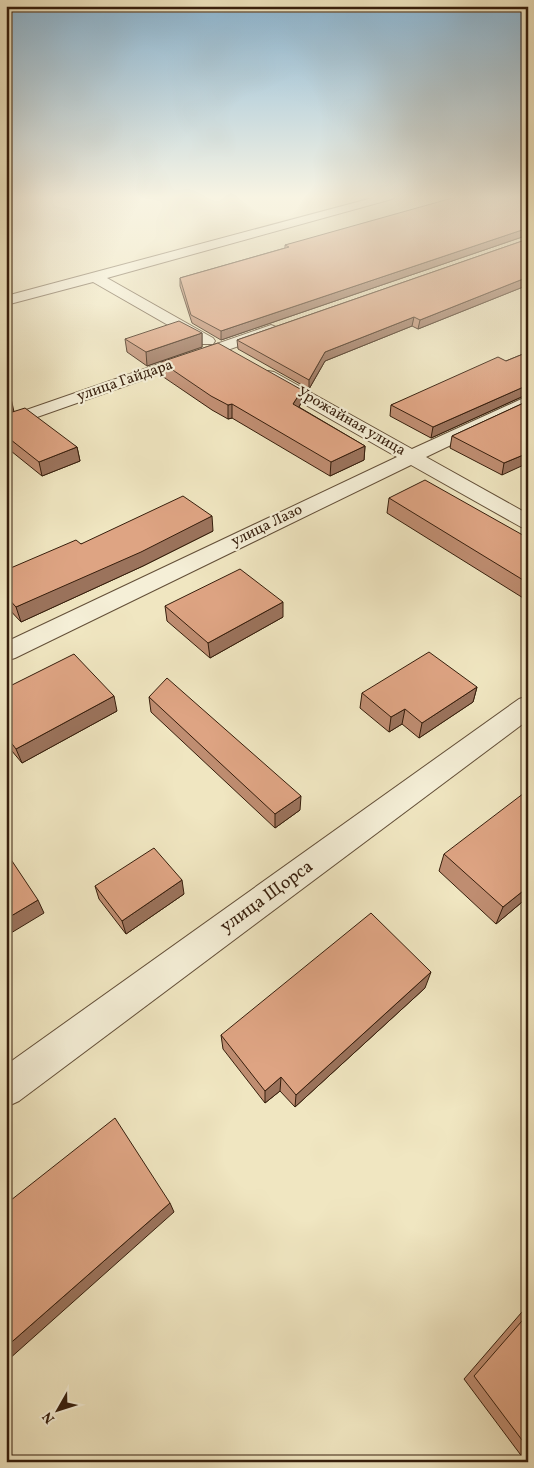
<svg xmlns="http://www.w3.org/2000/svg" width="534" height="1468" font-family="Vollkorn,serif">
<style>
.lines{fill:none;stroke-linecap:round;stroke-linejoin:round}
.street-casing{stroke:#645039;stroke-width:2}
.street{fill:#f5efd7;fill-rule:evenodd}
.wall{fill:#bf8d71;stroke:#361e0c}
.shaded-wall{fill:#9b735c;stroke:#361e0c}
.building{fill:#dea483;stroke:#361e0c}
.labels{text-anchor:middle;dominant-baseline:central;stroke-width:4.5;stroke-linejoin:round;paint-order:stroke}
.far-street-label{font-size:15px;fill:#361e0c;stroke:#f5efd7}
.street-label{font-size:18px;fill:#361e0c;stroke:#f5efd7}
</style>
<rect width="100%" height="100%" fill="#f0e6c1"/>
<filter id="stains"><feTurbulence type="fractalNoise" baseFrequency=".004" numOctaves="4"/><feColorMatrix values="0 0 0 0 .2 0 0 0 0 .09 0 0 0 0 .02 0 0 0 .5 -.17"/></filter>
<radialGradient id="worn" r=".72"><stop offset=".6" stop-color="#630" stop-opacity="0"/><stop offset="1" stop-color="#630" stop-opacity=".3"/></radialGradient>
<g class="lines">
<g class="street-casing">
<g id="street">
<polygon points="376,197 394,197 392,199 107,278 213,338 215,341 213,344 201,344 93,282 6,305 6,296"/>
<polygon points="271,325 276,327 279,330 276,333 6,428 6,417"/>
<polygon points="268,371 274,372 412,449 528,396 528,408 426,457 528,514 528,529 521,527 411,465 15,658 6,661 6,642 397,457 262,380 260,376 262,372"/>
<polygon points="528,696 528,720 19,1101 6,1107 6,1065 519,699"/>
</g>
</g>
<use href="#street" class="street"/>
</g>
<g class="wall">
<polygon points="528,197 528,235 221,340 192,323 180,286 180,278 285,248 285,245"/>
<polygon points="528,239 528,285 418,329 412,326 325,361 309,389 238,349 237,340"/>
<polygon points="202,333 202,347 147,366 127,352 125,339"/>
<polygon points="528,352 528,394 431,438 390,416 391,405 506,361"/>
<polygon points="161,362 302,390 301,403 299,407 365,446 364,460 330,476 232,418 228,419 212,410 162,376"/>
<polygon points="6,395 14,412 77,447 80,461 42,476 6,447"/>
<polygon points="528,401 502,475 450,448 452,436"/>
<polygon points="389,498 528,538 528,601 387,513"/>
<polygon points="213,531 143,566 21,622 6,606 6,570 81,544"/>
<polygon points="165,606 283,617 210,658 167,621"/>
<polygon points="477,687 473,702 419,738 402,724 389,732 360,708 362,693"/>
<polygon points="6,688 117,711 22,763 6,744"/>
<polygon points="149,697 300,810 275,828 151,712"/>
<polygon points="444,854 528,897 496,924 439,871"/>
<polygon points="95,886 184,894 126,934 99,899"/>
<polygon points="425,988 295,1107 280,1091 265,1103 223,1049 221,1035"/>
<polygon points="528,1305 528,1462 526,1462 464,1379"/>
</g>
<g class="shaded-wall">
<polygon points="528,228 528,235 221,340 221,331"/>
<polygon points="528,277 528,285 418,329 420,320"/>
<polygon points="414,317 412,326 325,361 309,389 309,380 325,352"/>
<polygon points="202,333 202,347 147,366 146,352"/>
<polygon points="528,385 528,394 431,438 433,427"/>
<polygon points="302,390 301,403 293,418 293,404"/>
<polygon points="11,398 14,412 6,415 6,400"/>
<polygon points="232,404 232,418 228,419 228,405"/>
<polygon points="365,446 364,460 330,476 331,462"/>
<polygon points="77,447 80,461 42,476 39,462"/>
<polygon points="528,453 528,463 502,475 504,463"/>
<polygon points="212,516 213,531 143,566 21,622 16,607"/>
<polygon points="283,602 283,617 210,658 208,643"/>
<polygon points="477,687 473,702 419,738 422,723"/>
<polygon points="114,696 117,711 22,763 16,749"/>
<polygon points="405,709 402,724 389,732 391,717"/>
<polygon points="301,796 300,810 275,828 275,814"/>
<polygon points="182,880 184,894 126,934 122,921"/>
<polygon points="528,887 528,897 496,924 503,907"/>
<polygon points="38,900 44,913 6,936 6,919"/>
<polygon points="431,972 425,988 295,1107 296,1095"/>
<polygon points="281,1077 280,1091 265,1103 265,1091"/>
<polygon points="170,1203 174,1212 8,1360 6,1359 6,1347"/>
</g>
<g class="building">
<polygon points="456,197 528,197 528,228 221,331 191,315 180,278 289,247 285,245 310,238"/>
<polygon points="528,239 528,277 420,320 414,317 325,352 309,380 237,340"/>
<polygon points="179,321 202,333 146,352 125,339"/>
<polygon points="218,343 302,390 293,404 365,446 331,462 232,404 228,405 211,396 161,362"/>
<polygon points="528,352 528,385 433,427 391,405 498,357 506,361"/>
<polygon points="6,395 11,398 6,400"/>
<polygon points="528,401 528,453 504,463 452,436"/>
<polygon points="25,408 77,447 39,462 6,436 6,414"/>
<polygon points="425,480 528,538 528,583 389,498"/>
<polygon points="183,496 212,516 141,552 16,607 6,596 6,570 76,540 81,544"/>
<polygon points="240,569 283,602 208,643 165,606"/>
<polygon points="429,652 477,687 422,723 405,709 391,717 362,693"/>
<polygon points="74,654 114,696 16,749 6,736 6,688"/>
<polygon points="167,678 301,796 275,814 149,697"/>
<polygon points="528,790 528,887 503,907 444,854"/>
<polygon points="154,848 182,880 122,921 95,886"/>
<polygon points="6,852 38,900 6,919"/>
<polygon points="371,913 431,972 296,1095 281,1077 265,1091 221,1035"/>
<polygon points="115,1118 170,1203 6,1347 6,1204"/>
<polygon points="528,1314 528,1448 474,1376"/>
</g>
<linearGradient id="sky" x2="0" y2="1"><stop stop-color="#8bb8d7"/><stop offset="0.49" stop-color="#f8f4e3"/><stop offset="1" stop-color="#f8f4e3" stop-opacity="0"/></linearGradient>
<rect width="534" height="402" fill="url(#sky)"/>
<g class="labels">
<g class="far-street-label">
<text transform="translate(125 381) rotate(-19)">улица Гайдара</text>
<text transform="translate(351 422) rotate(30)">Урожайная улица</text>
<text transform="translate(267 526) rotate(-26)">улица Лазо</text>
</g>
<g class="street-label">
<text transform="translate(267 897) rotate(-36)">улица Щорса</text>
</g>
</g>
<rect width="534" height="1468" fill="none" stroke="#f0e6c1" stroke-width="25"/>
<rect x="8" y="8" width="519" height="1453" fill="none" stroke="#361e0c" stroke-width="2.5"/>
<rect x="12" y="12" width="509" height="1443" fill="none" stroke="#361e0c"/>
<g transform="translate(58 1410) rotate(231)" stroke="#f5efd7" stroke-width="4" paint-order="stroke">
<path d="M0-4L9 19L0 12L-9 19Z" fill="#361e0c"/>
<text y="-8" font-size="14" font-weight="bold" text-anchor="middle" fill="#361e0c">N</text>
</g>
<rect width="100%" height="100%" filter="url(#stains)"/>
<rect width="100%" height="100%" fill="url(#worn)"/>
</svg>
